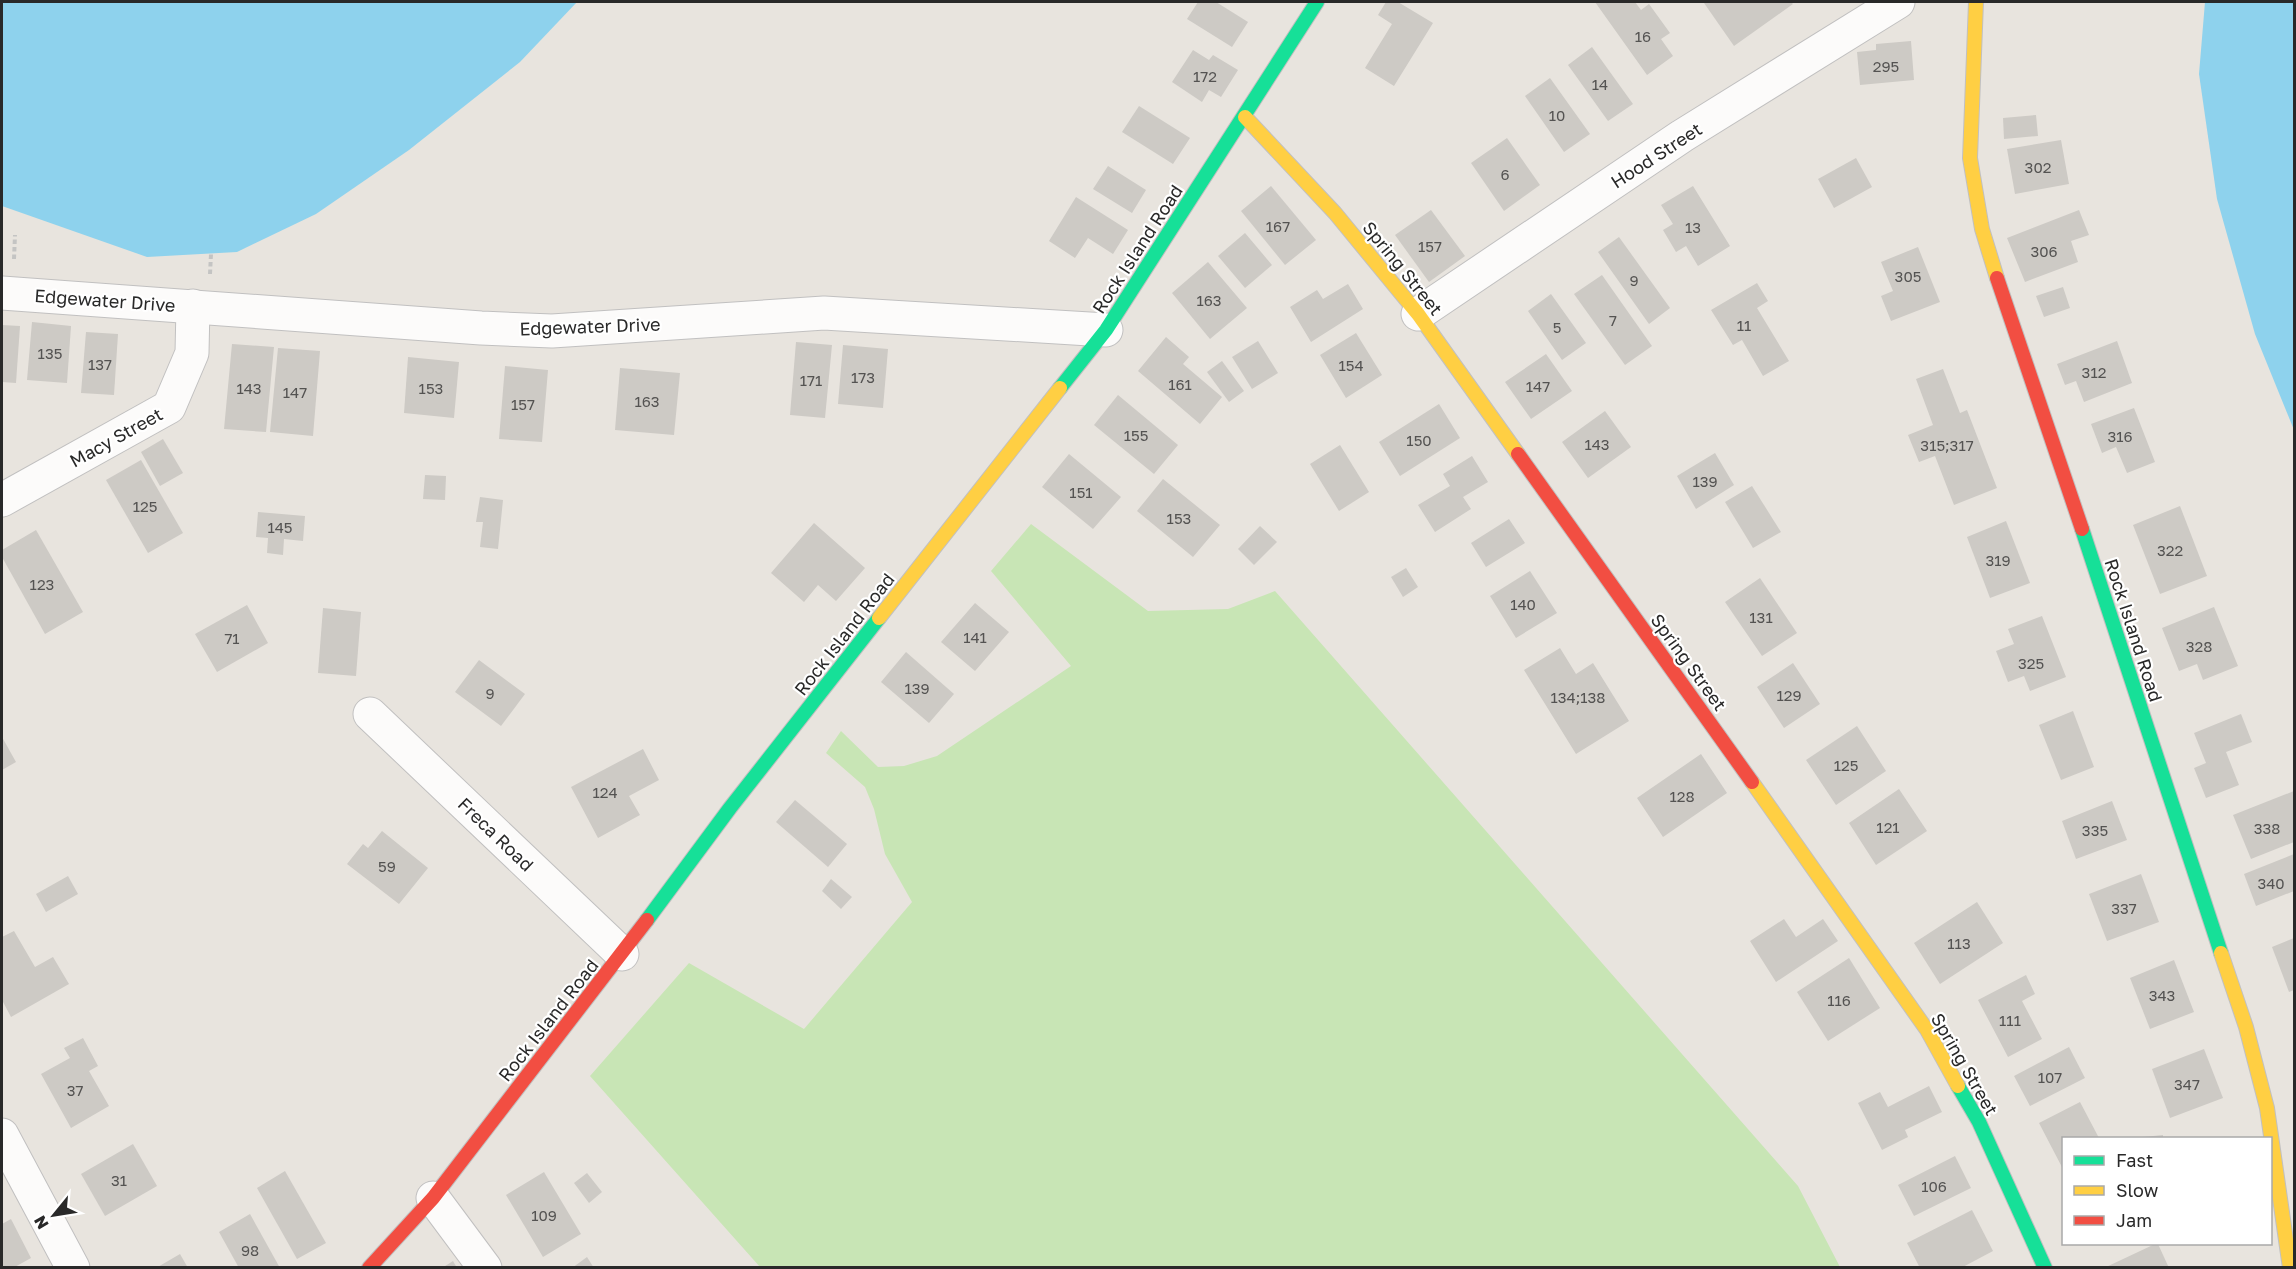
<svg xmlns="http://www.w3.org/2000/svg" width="2296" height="1269" font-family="'Golos Text',sans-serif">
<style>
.green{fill:#c8e5b5}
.water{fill:#8ed2ed}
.building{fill:#cdcac5}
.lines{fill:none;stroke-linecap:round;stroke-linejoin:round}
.street-casing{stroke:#c1c0c0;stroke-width:35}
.fast-casing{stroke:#c1c0c0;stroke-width:16}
.slow-casing{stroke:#c1c0c0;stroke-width:16}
.jam-casing{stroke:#c1c0c0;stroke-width:16}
.path{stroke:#c4c4c3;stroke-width:4;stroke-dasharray:4.5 3;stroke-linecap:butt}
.street{stroke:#fcfbfa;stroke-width:33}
.fast{stroke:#16e098;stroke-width:14}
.slow{stroke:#ffcf43;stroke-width:14}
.jam{stroke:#f24e42;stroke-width:14}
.labels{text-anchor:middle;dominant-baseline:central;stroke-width:4.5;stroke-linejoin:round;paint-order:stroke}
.number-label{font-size:15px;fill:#545352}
.street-label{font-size:18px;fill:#292929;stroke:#fff}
</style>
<rect width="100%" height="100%" fill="#e8e4de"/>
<polygon class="green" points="1031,524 1148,611 1228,609 1275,591 1798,1186 1840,1267 760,1267 590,1076 689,963 804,1029 912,902 885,854 874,809 865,787 826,753 841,731 878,767 904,766 937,756 1071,666 991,571"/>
<g class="water">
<polygon points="2,2 577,2 520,62 409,150 316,214 237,252 147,257 2,206"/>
<polygon points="2205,2 2294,2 2294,430 2255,334 2217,199 2199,74"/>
</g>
<g class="building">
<polygon points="1198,2 1216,2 1248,22 1232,47 1187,19"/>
<polygon points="1386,2 1398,2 1433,23 1394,86 1365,68 1392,24 1378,15"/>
<polygon points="1595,2 1635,2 1641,10 1649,4 1670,33 1661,39 1673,56 1647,75"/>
<polygon points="1706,2 1791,2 1793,4 1734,46 1704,3"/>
<polygon points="1911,41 1914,80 1860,85 1857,52 1876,50 1876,44"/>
<polygon points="1592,47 1633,104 1608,121 1568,65"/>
<polygon points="1193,50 1209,60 1213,55 1238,70 1221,97 1209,90 1202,102 1172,82"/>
<polygon points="1550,78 1590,134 1564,152 1525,96"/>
<polygon points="1139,106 1190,138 1173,164 1122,132"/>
<polygon points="2036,115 2038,136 2004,139 2003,118"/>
<polygon points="1507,138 1540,185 1504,211 1471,163"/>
<polygon points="2061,140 2069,184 2015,194 2007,149"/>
<polygon points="1856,158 1872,187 1834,208 1818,179"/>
<polygon points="1108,166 1146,190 1132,213 1093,189"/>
<polygon points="1271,186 1316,240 1285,265 1241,211"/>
<polygon points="1693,186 1730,246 1698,266 1686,246 1676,252 1663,230 1673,224 1661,205"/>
<polygon points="1076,197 1128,230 1113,254 1088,238 1075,258 1049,241"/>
<polygon points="1431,210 1465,256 1429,282 1395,235"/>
<polygon points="2079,210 2089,235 2071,241 2078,262 2025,282 2007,238"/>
<polygon points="1245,233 1272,265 1245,288 1218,256"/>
<polygon points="1619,237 1670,308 1649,324 1598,252"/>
<polygon points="1918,247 1940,302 1891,321 1881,296 1893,291 1881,262"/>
<polygon points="1208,262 1247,308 1210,339 1172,293"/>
<polygon points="1602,275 1652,346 1625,365 1574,294"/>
<polygon points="1757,283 1768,301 1757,308 1789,361 1763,376 1742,340 1733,345 1711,310"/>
<polygon points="1348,284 1363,309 1311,342 1290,307 1317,290 1323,299"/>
<polygon points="2063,287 2070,308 2044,317 2036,296"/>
<polygon points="1551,294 1586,343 1562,360 1528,311"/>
<polygon points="32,322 71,326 67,383 27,380"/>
<polygon points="2,325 20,326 16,383 2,382"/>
<polygon points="86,332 118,334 114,395 81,393"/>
<polygon points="1356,333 1382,375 1346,398 1320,355"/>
<polygon points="1166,337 1189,357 1183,364 1222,397 1200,424 1138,371"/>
<polygon points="1258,341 1278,373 1252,389 1232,357"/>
<polygon points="2117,341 2132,383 2084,402 2076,381 2065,385 2057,364"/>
<polygon points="796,342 832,345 825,418 790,415"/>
<polygon points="232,344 274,347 266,432 224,429"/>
<polygon points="843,345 888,349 883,408 838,404"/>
<polygon points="278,348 320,351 313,436 270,432"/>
<polygon points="1546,354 1572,391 1531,419 1505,382"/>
<polygon points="408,357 459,362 454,418 404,413"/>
<polygon points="1222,361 1244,391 1229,402 1207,372"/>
<polygon points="505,366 548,370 542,442 499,439"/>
<polygon points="620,368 680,373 674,435 615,430"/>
<polygon points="1943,369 1960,413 1967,410 1997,488 1954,505 1935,456 1919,462 1908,435 1933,425 1916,379"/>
<polygon points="1118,395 1178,445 1154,474 1094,425"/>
<polygon points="1439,404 1460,438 1400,476 1379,442"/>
<polygon points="2134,408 2155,462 2127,473 2116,447 2102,453 2091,424"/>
<polygon points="1605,411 1631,447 1588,478 1562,442"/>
<polygon points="163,439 183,473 160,486 141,452"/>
<polygon points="1340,445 1369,492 1339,511 1310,464"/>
<polygon points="1715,453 1734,485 1696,509 1677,476"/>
<polygon points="1069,454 1121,497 1093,529 1042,487"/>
<polygon points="1472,456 1488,482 1463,497 1471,509 1435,532 1418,505 1450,486 1443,474"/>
<polygon points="141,460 183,533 148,553 106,480"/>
<polygon points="425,475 446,476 445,500 423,499"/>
<polygon points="1163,479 1220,525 1193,557 1137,511"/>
<polygon points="1752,486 1781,532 1753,548 1725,502"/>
<polygon points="480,497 503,500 498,549 480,547 483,522 476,522"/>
<polygon points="2180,506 2207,576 2160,594 2133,525"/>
<polygon points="258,512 305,516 303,541 284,539 283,555 267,553 268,538 256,537"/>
<polygon points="1509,519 1525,543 1486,567 1471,543"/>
<polygon points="2006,521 2030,583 1990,598 1967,537"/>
<polygon points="814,523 865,568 836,601 818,585 804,602 771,573"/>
<polygon points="1260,526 1277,542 1254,565 1238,549"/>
<polygon points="36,530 83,612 45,634 2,557 2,550"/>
<polygon points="1406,568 1418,587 1403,597 1391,577"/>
<polygon points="1530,571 1557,613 1516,638 1490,596"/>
<polygon points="1760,578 1797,633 1762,656 1725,602"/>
<polygon points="975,603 1009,632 975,671 941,642"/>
<polygon points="247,605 268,643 217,672 195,634"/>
<polygon points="2214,607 2238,666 2203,680 2197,664 2179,671 2162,628"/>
<polygon points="323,608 361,612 356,676 318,673"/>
<polygon points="2042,616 2066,677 2030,691 2024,676 2008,682 1996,651 2014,644 2008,629"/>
<polygon points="1560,648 1576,674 1593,663 1629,721 1576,754 1524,670"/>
<polygon points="906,652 954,694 929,723 881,682"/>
<polygon points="479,660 525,694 501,726 455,692"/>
<polygon points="1793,663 1820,704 1784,728 1757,687"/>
<polygon points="2073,711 2094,767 2061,780 2039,725"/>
<polygon points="2241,714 2252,742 2226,752 2239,785 2206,798 2194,768 2206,763 2194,733"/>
<polygon points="1857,726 1886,771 1836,805 1806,760"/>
<polygon points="2,737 16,762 2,770"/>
<polygon points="643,749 659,780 629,796 640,815 598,838 571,787"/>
<polygon points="1701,754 1727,793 1663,837 1637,798"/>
<polygon points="1899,789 1927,831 1876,865 1849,823"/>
<polygon points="2294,791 2294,842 2251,859 2233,815"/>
<polygon points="795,800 847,844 828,867 776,822"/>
<polygon points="2112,801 2127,840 2076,859 2062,821"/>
<polygon points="382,831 428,868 399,904 347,864 363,844 368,848"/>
<polygon points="2294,854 2294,891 2256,906 2244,874"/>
<polygon points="2141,874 2159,922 2107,941 2089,894"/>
<polygon points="68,876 78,894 46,912 36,894"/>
<polygon points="831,879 852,897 841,909 822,891"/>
<polygon points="1977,902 2003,943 1940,984 1914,943"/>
<polygon points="1784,919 1796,937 1823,919 1838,941 1776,982 1750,941"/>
<polygon points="14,931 35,967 53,957 69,984 11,1017 2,1000 2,937"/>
<polygon points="2294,938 2294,990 2289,992 2272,947"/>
<polygon points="1849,958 1880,1008 1828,1041 1797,992"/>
<polygon points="2174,960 2194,1012 2150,1029 2130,978"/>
<polygon points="2026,975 2035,994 2022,1001 2042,1039 2008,1057 1978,1000"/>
<polygon points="83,1038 98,1066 89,1071 109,1106 71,1128 41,1074 70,1058 64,1048"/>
<polygon points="2069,1047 2085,1078 2030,1106 2014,1076"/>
<polygon points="2204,1049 2223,1098 2170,1118 2152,1069"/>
<polygon points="1929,1086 1942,1112 1905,1130 1908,1137 1882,1150 1858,1103 1880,1092 1888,1107"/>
<polygon points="2080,1102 2099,1138 2064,1138 2064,1171 2039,1123"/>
<polygon points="2163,1135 2163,1138 2143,1138 2143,1137"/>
<polygon points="133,1144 157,1186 105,1216 81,1174"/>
<polygon points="1955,1156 1971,1188 1914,1216 1898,1185"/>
<polygon points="285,1171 326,1243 297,1259 257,1188"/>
<polygon points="544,1172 581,1234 543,1257 506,1195"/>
<polygon points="587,1173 602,1192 589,1203 574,1183"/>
<polygon points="1972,1210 1993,1251 1961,1268 1920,1268 1907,1243"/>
<polygon points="250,1214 280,1268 239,1268 219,1232"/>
<polygon points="11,1219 31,1258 13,1268 2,1268 2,1224"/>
<polygon points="2155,1244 2158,1244 2169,1268 2104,1268"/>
<polygon points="180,1254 188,1268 156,1268"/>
<polygon points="587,1257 594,1268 572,1268"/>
<polygon points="453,1261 457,1268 442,1268"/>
</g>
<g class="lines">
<g class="street-casing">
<g id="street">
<polyline points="2,293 481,328 552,331 824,313 1106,330"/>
<polyline points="1418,314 1682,136 1898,2"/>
<polyline points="2,500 169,407 192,353 193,306"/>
<polyline points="370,714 622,954"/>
<polyline points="2,1135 73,1268"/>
<polyline points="433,1198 485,1268"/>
</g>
</g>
<g class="fast-casing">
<g id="fast">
<polyline points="1060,388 1106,330 1317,2"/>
<polyline points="2082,529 2221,953"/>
<polyline points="647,920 730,808 879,618"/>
<polyline points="1958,1086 1979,1122 2045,1268"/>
</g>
</g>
<g class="slow-casing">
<g id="slow">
<polyline points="1976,2 1970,158 1982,229 1997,278"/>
<polyline points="1245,117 1335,213 1418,314 1518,454"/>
<polyline points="879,618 1060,388"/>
<polyline points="1752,782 1927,1030 1958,1086"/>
<polyline points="2221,953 2246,1027 2267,1108 2290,1268"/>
</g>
</g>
<g class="jam-casing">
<g id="jam">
<polyline points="1997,278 2082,529"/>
<polyline points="1518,454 1752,782"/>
<polyline points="369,1268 433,1198 647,920"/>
</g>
</g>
<g class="path">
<polyline points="14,259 15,235"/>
<polyline points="210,274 211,254"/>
</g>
<use href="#street" class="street"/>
<use href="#fast" class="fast"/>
<use href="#slow" class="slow"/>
<use href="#jam" class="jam"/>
</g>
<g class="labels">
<g class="number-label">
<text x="1643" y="36">16</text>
<text x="1886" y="66">295</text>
<text x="1205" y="76">172</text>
<text x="1600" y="84">14</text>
<text x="1557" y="115">10</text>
<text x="2038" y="167">302</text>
<text x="1505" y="174">6</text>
<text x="1278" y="226">167</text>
<text x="1693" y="227">13</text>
<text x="1430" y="246">157</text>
<text x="2044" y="251">306</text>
<text x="1908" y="276">305</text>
<text x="1634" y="280">9</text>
<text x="1209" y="300">163</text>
<text x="1613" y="320">7</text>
<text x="1744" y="325">11</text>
<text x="1557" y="327">5</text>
<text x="50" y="353">135</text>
<text x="100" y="364">137</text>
<text x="1351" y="365">154</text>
<text x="2094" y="372">312</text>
<text x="863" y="377">173</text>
<text x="811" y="380">171</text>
<text x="1180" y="384">161</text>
<text x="1538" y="386">147</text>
<text x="249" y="388">143</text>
<text x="431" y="388">153</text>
<text x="295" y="392">147</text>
<text x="647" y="401">163</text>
<text x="523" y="404">157</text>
<text x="1136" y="435">155</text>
<text x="2120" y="436">316</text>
<text x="1419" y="440">150</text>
<text x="1597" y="444">143</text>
<text x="1947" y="445">315;317</text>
<text x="1705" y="481">139</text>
<text x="1081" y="492">151</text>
<text x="145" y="506">125</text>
<text x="1179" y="518">153</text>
<text x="280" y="527">145</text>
<text x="2170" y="550">322</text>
<text x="1998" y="560">319</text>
<text x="42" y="584">123</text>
<text x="1523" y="604">140</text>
<text x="1761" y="617">131</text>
<text x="975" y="637">141</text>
<text x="232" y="638">71</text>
<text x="2199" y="646">328</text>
<text x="2031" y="663">325</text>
<text x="917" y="688">139</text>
<text x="490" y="693">9</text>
<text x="1789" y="695">129</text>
<text x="1578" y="697">134;138</text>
<text x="1846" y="765">125</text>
<text x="605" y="792">124</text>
<text x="1682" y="796">128</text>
<text x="1888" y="827">121</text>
<text x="2267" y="828">338</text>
<text x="2095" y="830">335</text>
<text x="387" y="866">59</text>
<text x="2271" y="883">340</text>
<text x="2124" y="908">337</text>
<text x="1959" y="943">113</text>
<text x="2162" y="995">343</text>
<text x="1839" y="1000">116</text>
<text x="2010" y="1020">111</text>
<text x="2050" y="1077">107</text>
<text x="2187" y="1084">347</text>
<text x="75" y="1090">37</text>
<text x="119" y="1180">31</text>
<text x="1934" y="1186">106</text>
<text x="544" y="1215">109</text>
<text x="250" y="1250">98</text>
</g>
<g class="street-label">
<text transform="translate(1656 155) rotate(-33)">Hood Street</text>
<text transform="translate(1137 249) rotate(-57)">Rock Island Road</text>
<text transform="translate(1403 268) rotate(51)">Spring Street</text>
<text transform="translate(105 300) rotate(4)">Edgewater Drive</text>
<text transform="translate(590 326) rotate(-2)">Edgewater Drive</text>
<text transform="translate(116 437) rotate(-29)">Macy Street</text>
<text transform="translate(2134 630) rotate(72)">Rock Island Road</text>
<text transform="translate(844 634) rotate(-52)">Rock Island Road</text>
<text transform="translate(1689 662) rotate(54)">Spring Street</text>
<text transform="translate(496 834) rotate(44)">Freca Road</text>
<text transform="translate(548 1020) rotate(-52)">Rock Island Road</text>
<text transform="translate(1965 1064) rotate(60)">Spring Street</text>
</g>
</g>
<rect width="2296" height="1269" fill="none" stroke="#292929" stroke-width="6"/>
<rect x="2062" y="1137" width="210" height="108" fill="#ffffff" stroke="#a9a9a9" stroke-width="1.5"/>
<rect x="2074" y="1156" width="30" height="9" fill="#16e098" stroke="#a9a9a9" stroke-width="1.5"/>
<text x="2116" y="1167" font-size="18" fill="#292929">Fast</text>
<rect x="2074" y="1186" width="30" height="9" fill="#ffcf43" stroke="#a9a9a9" stroke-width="1.5"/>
<text x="2116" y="1197" font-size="18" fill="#292929">Slow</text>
<rect x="2074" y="1216" width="30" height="9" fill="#f24e42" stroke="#a9a9a9" stroke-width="1.5"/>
<text x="2116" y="1227" font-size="18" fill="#292929">Jam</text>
<g transform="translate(54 1215) rotate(240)" stroke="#ffffff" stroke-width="4.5" paint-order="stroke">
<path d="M0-4.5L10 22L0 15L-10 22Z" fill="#292929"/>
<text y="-9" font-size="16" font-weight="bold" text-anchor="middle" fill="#292929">N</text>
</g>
</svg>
